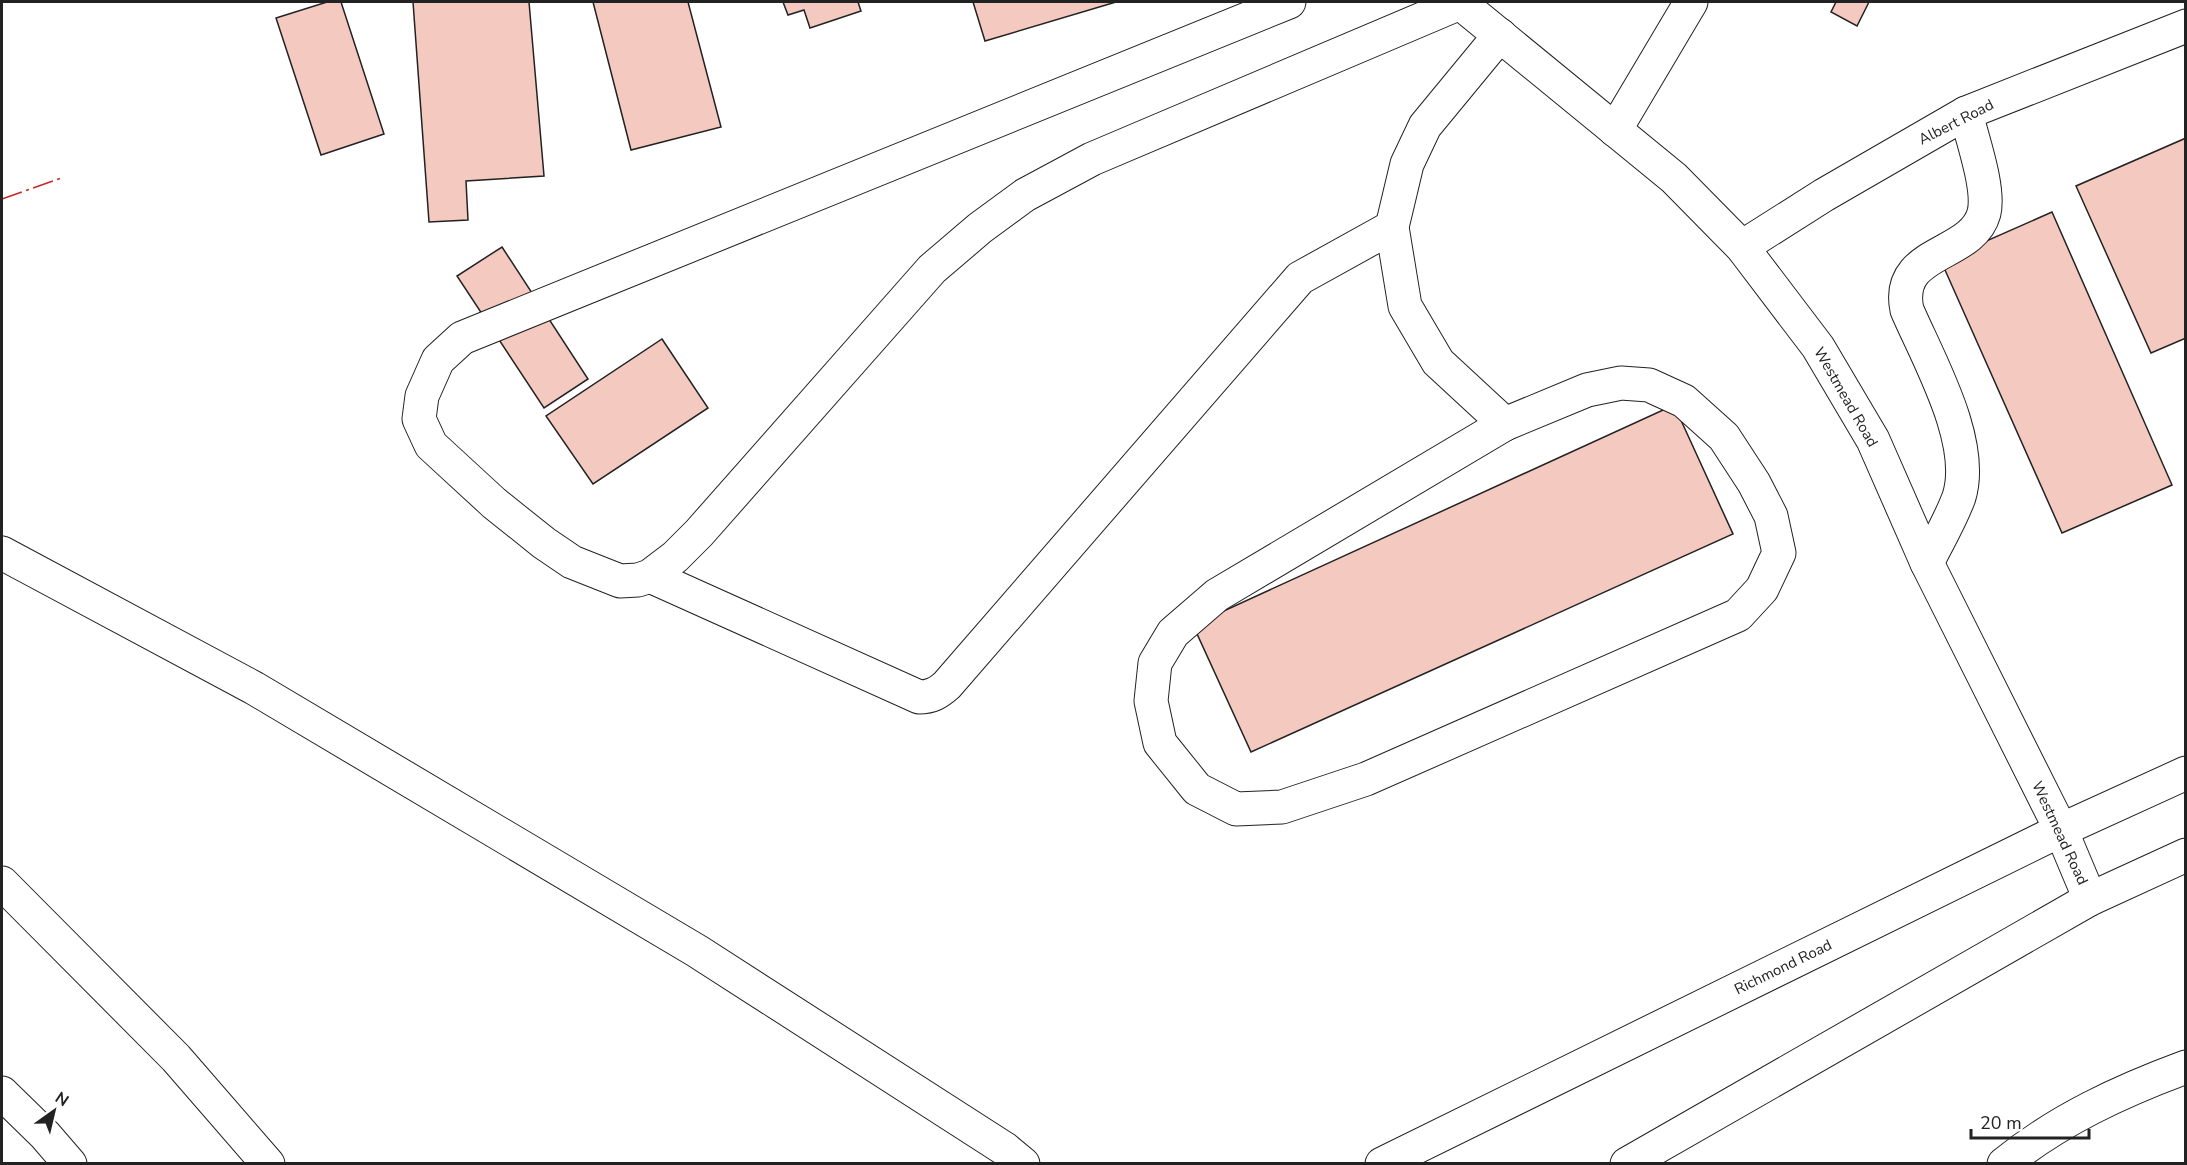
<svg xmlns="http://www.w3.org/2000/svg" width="2187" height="1165" font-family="'Nunito Sans',sans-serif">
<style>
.building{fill:#f3c9c0;stroke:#222;stroke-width:1.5}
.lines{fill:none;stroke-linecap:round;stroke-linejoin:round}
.minor-casing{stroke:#222;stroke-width:35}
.highway-casing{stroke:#222;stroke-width:35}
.minor{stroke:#fff;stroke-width:33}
.highway{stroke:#fff;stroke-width:33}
.power{stroke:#c62828;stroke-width:1.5;stroke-dasharray:21 4.5 3 4.5;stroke-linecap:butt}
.labels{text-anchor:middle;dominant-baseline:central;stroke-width:4.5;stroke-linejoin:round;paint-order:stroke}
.street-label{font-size:15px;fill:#222;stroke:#fff}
</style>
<rect width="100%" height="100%" fill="#fff"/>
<g class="building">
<polygon points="327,2 341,2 384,134 321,155 276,18"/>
<polygon points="413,2 529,2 544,176 466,181 468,220 429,222"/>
<polygon points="593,2 688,2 721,127 631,150"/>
<polygon points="783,2 858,2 861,11 810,28 804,10 788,15"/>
<polygon points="973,2 1116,2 985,41"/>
<polygon points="1836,2 1869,2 1857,26 1831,12"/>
<polygon points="2186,138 2186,338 2151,353 2076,186"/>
<polygon points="2052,212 2172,485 2062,533 1941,261"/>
<polygon points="502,247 588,379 544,408 457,276"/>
<polygon points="662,339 708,408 593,484 546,416"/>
<polygon points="1674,405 1733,534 1251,752 1193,625"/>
</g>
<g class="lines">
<g class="minor-casing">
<g id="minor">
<polyline points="1289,2 462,338 438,360 422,396 419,419 431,445 494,503 544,543 572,562 620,581 638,580 650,576 675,557 699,533 932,269 980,228 1025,195 1092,159 1460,3"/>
<polyline points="1459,2 1674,178 1742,247 1818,347 1873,440 1927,563 2061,830 2090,899"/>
<polyline points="1500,35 1425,126 1407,164 1392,227 1405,306 1438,362 1505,424"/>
<polyline points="1615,130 1691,2"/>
<polyline points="1742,247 1824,195 1966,113 2186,26"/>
<polygon points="1621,383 1649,385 1684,401 1724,437 1754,483 1771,516 1779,553 1762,589 1738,615 1366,779 1282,807 1236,809 1197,789 1160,743 1151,701 1155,663 1173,633 1217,595 1505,424 1587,390"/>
<path d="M1927 563C1938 541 1951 519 1959 497 1976 442 1929 361 1907 310 1894 249 1972 258 1984 213 1990 188 1972 139 1966 113"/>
<path d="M650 576 919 697C931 697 938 693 947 685L1300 278 1392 227"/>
<path d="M2004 1164C2058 1120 2121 1091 2186 1067"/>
</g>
</g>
<g class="highway-casing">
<g id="highway">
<polyline points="2,553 254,688 697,951 1005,1149 1023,1164"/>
<polyline points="2,883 176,1058 268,1164"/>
<polyline points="2,1093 45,1135 70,1164"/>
<polyline points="1382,1164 2061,830 2186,773"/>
<polyline points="1627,1164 2090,899 2186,855"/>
</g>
</g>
<use href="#minor" class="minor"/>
<use href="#highway" class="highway"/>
<polyline class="power" points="2,199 64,177"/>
</g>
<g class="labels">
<g class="street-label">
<text transform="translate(1956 122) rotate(-27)">Albert Road</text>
<text transform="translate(1846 397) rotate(60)">Westmead Road</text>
<text transform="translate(2060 833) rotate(65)">Westmead Road</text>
<text transform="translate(1783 967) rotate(-26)">Richmond Road</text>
</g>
</g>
<rect width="2187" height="1165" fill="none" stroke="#222222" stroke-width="6"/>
<g transform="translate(54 1111) rotate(34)" stroke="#ffffff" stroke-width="4.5" paint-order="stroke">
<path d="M0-4.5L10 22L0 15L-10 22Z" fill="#222222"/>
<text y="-9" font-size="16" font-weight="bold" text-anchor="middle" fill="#222222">N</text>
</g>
<path d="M1971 1129v9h118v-9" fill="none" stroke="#222222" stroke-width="3"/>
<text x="1980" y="1129" font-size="18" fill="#222222" stroke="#ffffff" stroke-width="4.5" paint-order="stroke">20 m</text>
</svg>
